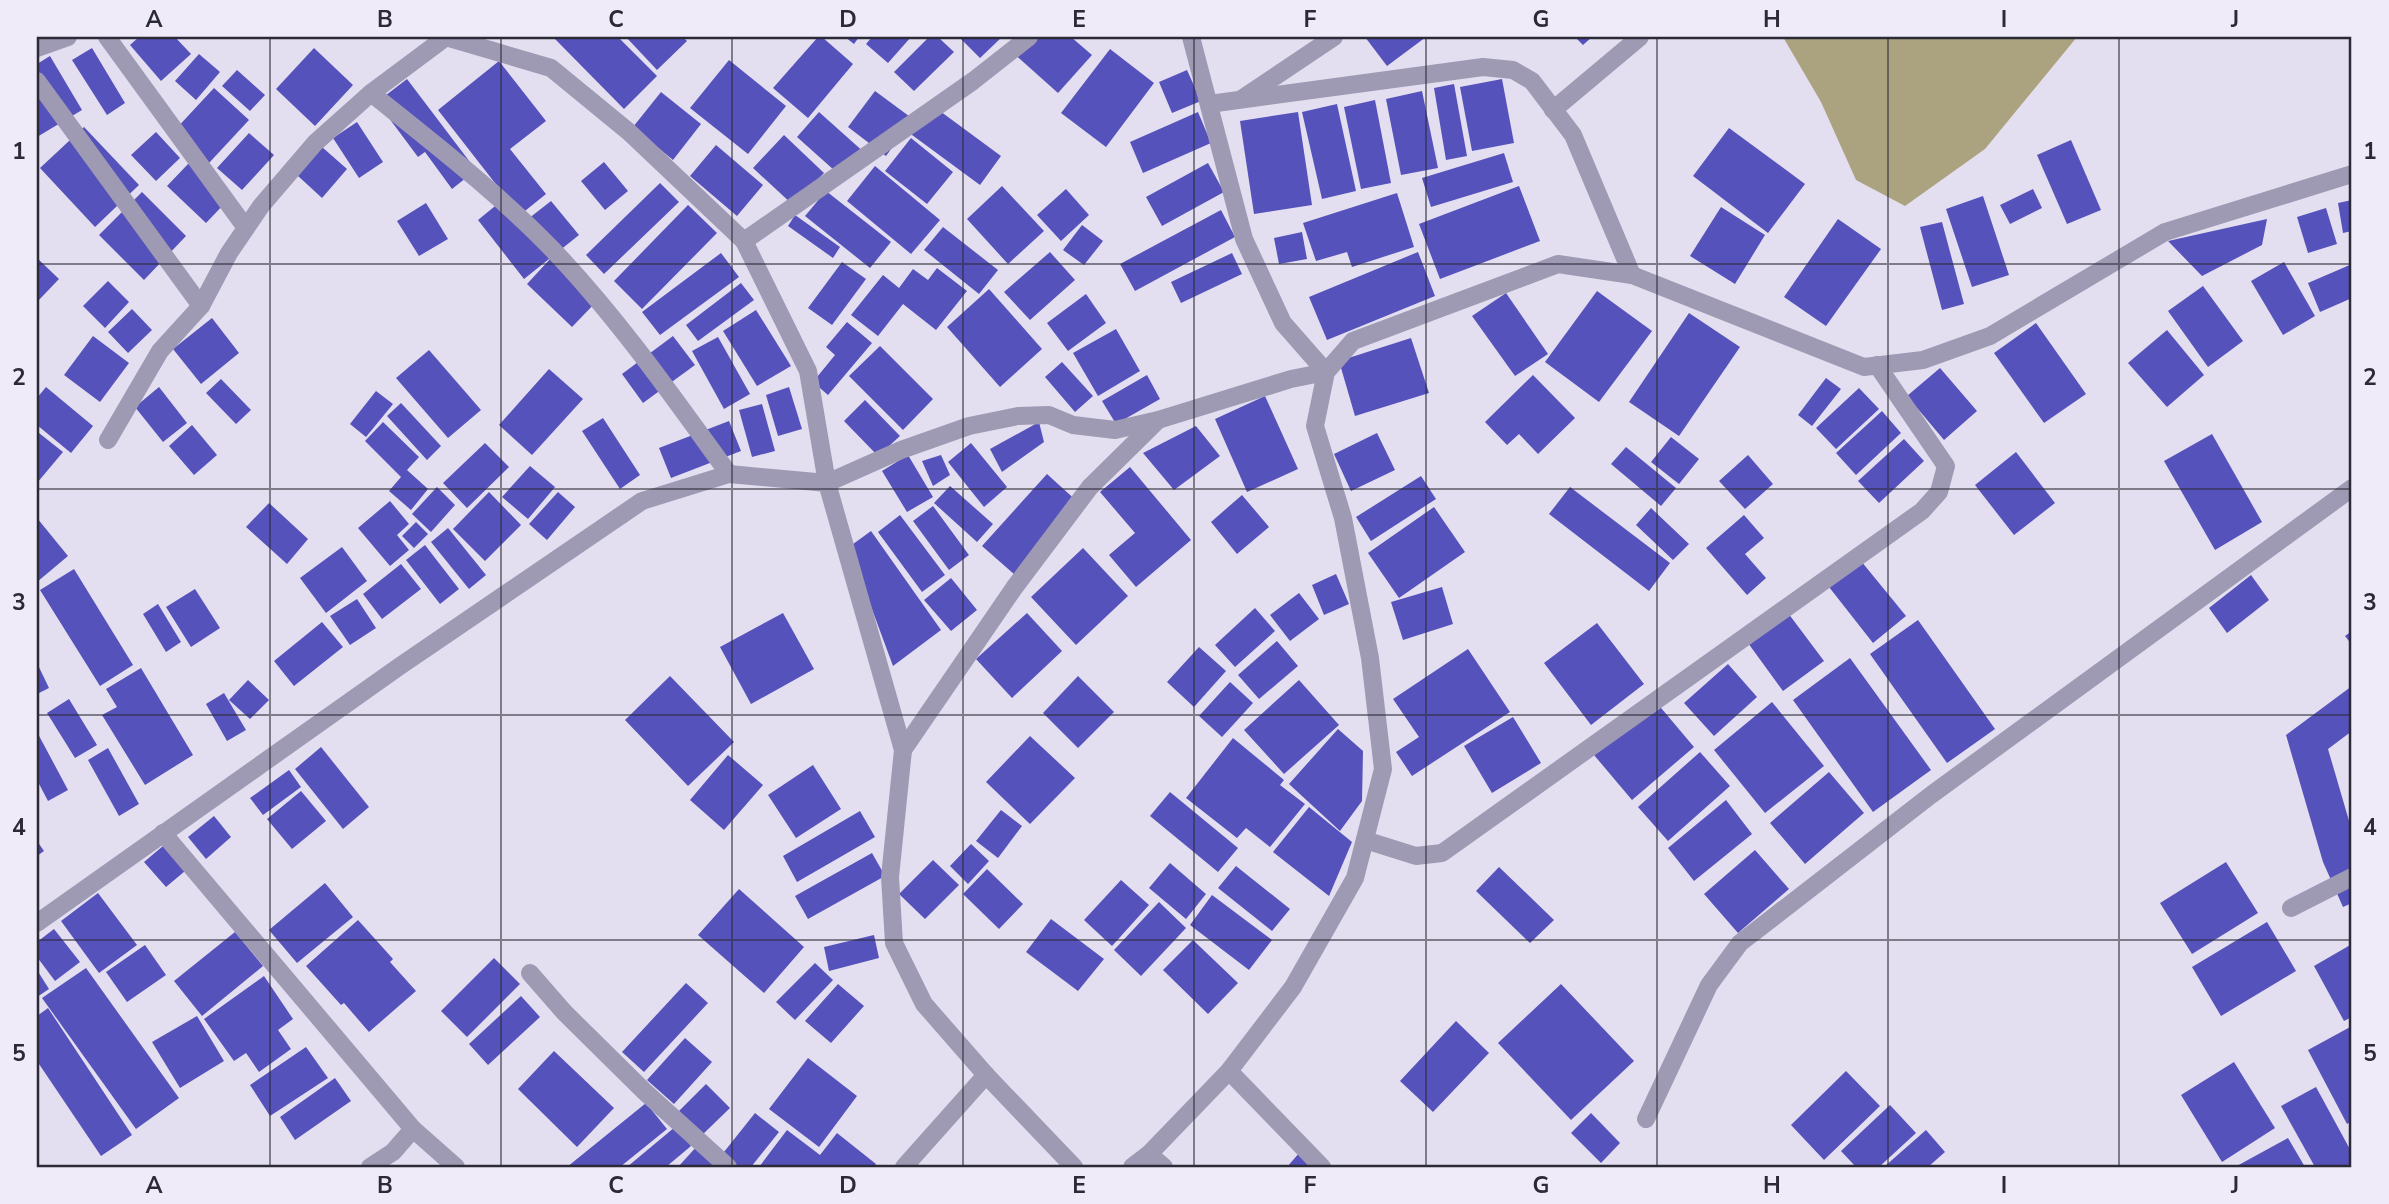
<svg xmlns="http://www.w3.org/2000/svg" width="2389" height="1204" font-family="'Nunito Sans',sans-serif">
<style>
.water{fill:#aba380}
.building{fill:#5552bb}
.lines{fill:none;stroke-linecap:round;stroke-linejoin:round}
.minor{stroke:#9f9ab4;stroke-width:18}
.grid{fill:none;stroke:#2b2a36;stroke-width:2;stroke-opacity:0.55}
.neatline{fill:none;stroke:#2b2a36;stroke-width:2.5}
.grid-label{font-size:23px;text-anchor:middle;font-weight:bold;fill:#2b2a36}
</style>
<rect width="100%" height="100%" fill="#e4dff0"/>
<polygon class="water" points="1783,37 2077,37 1985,149 1905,206 1856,180 1821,102"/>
<g class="building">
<polygon points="139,37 175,37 191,54 161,81 130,45"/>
<polygon points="558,37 618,37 657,76 624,109 555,39"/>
<polygon points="626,37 683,37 687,41 657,70"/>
<polygon points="818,37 822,37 853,64 808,118 773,88"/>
<polygon points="845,37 859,37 854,44"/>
<polygon points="872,37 911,37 888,63 866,44"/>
<polygon points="929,37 938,37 954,52 914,91 894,72"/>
<polygon points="959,37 1002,37 980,58"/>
<polygon points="1024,37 1071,37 1092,55 1058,93 1011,51"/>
<polygon points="1365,37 1426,37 1387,66"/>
<polygon points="1575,37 1592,37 1583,45"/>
<polygon points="92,48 125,103 107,115 72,60"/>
<polygon points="314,48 353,85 315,126 276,89"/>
<polygon points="1110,49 1154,83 1106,147 1061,113"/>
<polygon points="199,54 220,72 196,100 175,81"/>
<polygon points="50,56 82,110 37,137 37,64"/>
<polygon points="729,60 786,106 748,154 690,108"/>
<polygon points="499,61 546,121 510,149 546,194 520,215 438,110"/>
<polygon points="237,70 265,95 250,111 222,86"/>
<polygon points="1187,70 1201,101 1172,113 1159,82"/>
<polygon points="407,79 476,170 452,189 425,152 418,157 377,102"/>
<polygon points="1502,79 1514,143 1472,151 1460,87"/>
<polygon points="1454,84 1467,156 1446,160 1434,88"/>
<polygon points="214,88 249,120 209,163 174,131"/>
<polygon points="875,91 913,119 886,156 848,127"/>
<polygon points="1422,91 1438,168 1401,175 1386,99"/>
<polygon points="661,92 701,124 673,160 633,127"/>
<polygon points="1375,100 1391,183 1361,189 1344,107"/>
<polygon points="929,103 1001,156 980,185 908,132"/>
<polygon points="1337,104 1356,191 1322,199 1302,112"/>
<polygon points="819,112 866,154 844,179 797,137"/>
<polygon points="1198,112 1211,143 1143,173 1130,142"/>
<polygon points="1298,112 1312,205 1254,214 1240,121"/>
<polygon points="357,122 383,162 359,178 333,138"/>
<polygon points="84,127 139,185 95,227 40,168"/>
<polygon points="1729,128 1805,184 1768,233 1693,176"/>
<polygon points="156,132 180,158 156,181 131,155"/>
<polygon points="249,133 274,155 242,190 217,168"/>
<polygon points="784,135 824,173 793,205 753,168"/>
<polygon points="911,138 953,172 927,204 885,171"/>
<polygon points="2071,140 2101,210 2067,224 2037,155"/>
<polygon points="716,145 763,185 737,216 690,176"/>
<polygon points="322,147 347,169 322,198 297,175"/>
<polygon points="1504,153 1513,182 1431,207 1422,178"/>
<polygon points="604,162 628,191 605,210 581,181"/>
<polygon points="189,163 228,200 206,223 167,186"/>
<polygon points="1208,163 1224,192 1162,226 1146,197"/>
<polygon points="875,166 940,220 911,254 847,201"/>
<polygon points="660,183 679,202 604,274 586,255"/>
<polygon points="1002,186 1044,231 1008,264 967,219"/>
<polygon points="1519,186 1540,241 1440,279 1419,224"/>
<polygon points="1066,189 1089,215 1061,241 1037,215"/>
<polygon points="2033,189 2042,208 2010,224 2000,205"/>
<polygon points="826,191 891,242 870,268 805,216"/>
<polygon points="142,192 186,236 144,280 99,235"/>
<polygon points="1397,193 1414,247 1352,267 1347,252 1316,261 1303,223"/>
<polygon points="1983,196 2009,275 1972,287 1946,209"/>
<polygon points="2352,200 2352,231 2343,233 2338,203"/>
<polygon points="551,201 579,235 524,279 478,220 500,202 519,226"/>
<polygon points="426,203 448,239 419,256 397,221"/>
<polygon points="688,205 717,233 642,309 614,281"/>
<polygon points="1721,207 1765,235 1735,284 1690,256"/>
<polygon points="2326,208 2337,244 2308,253 2297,217"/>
<polygon points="1221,210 1235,237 1135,291 1120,264"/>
<polygon points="795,215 840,247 833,258 788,226"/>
<polygon points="1838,219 1881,249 1826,326 1784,297"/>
<polygon points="2267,219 2262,245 2202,276 2168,241"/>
<polygon points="1942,222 1964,304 1942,310 1920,227"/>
<polygon points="1082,225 1103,241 1084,265 1063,250"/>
<polygon points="943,227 998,270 979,294 924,250"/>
<polygon points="1302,232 1307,259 1279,264 1274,238"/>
<polygon points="1050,252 1075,280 1030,320 1004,292"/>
<polygon points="1418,252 1435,296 1327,340 1309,297"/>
<polygon points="721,253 739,277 660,335 642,312"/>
<polygon points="1232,253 1242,274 1181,303 1171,282"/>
<polygon points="37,258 59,279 37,302"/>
<polygon points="551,258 597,301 572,327 527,284"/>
<polygon points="842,262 866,279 832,325 808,308"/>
<polygon points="2284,262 2315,316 2283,335 2251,281"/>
<polygon points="2352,264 2352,298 2320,312 2308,283"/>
<polygon points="937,268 967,291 936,330 903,304 878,336 851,315 883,275 899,288 913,269 928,280"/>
<polygon points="108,281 129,302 105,328 83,306"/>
<polygon points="741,283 754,300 698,341 686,325"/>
<polygon points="2203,286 2243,341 2208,367 2168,311"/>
<polygon points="989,289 1042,349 1000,387 947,327"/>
<polygon points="1597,291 1652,331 1599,402 1545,362"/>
<polygon points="1506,293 1548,354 1515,376 1472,316"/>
<polygon points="1086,294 1106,323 1068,351 1047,323"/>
<polygon points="132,309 152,330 128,353 108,332"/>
<polygon points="756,310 791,366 757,386 723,331"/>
<polygon points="1689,313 1740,347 1679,436 1629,402"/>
<polygon points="212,318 239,353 201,384 173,349"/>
<polygon points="847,322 872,343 828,395 813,382 835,355 826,347"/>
<polygon points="2036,323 2086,394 2044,423 1994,353"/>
<polygon points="1116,329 1140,371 1098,396 1073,353"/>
<polygon points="2167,330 2204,375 2167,407 2128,363"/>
<polygon points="93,336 129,363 100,402 64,375"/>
<polygon points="673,336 695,365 643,403 622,374"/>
<polygon points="718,337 750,394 724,409 692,351"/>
<polygon points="1411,338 1429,393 1355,416 1339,361"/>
<polygon points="880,346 933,399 903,430 849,376"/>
<polygon points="429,350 481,410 448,438 396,378"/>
<polygon points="1062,362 1093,396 1075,412 1045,377"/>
<polygon points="1940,368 1977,411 1944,440 1907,396"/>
<polygon points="549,369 583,399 532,455 499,425"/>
<polygon points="1147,375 1160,399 1116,424 1102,401"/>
<polygon points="1533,375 1575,418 1538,454 1519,434 1507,445 1485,422"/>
<polygon points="1826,378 1841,389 1812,426 1798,415"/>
<polygon points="221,379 251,410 236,424 206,393"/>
<polygon points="46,387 93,426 71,453 37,425 37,398"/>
<polygon points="159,387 187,423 163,442 135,407"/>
<polygon points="789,387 802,429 778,436 766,395"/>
<polygon points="1859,388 1879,409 1836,449 1816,428"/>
<polygon points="376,391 393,404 366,437 350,424"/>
<polygon points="1265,396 1298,469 1247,492 1215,419"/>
<polygon points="865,400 900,436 878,456 844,421"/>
<polygon points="401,403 441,446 427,460 387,416"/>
<polygon points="762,404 775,451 752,457 739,410"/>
<polygon points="1882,411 1901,433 1856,475 1836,453"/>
<polygon points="603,418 640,475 620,489 582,431"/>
<polygon points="729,421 741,451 671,478 659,448"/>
<polygon points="383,422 419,457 407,470 428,489 411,510 389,491 401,477 365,441"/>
<polygon points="1039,422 1044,442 1002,472 990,449"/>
<polygon points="192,425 217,455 194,475 169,446"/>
<polygon points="1196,426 1220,456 1174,490 1143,453"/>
<polygon points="39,433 63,452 37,483 37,435"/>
<polygon points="1377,433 1395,470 1351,491 1334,454"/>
<polygon points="2212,434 2262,522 2215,550 2164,461"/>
<polygon points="1671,437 1699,459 1679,484 1651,462"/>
<polygon points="1904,439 1924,461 1879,503 1858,481"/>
<polygon points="485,443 509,467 467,508 443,483"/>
<polygon points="971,443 1007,487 984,507 948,462"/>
<polygon points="1626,447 1676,488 1661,506 1611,464"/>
<polygon points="2016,452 2055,503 2014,535 1975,485"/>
<polygon points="908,455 933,497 907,512 882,471"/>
<polygon points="941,455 950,475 933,486 922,461"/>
<polygon points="1748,455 1773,484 1745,509 1719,481"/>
<polygon points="530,466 555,487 528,519 502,497"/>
<polygon points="1130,467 1191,540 1136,587 1109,555 1135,533 1100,492"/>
<polygon points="1047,474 1080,504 1015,575 982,546"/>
<polygon points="1421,476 1436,499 1371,541 1356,517"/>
<polygon points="950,486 993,524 977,542 934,503"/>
<polygon points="437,487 455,505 431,532 412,514"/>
<polygon points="1570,487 1670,563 1649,591 1549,514"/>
<polygon points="489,492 521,525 485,561 453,529"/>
<polygon points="558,492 575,507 547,540 529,524"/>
<polygon points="1242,495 1269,527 1237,554 1211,522"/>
<polygon points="390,501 409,524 397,535 409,550 390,566 358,528"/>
<polygon points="269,503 308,539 287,564 246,527"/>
<polygon points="933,506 969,555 949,570 913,521"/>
<polygon points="1434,507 1465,552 1399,598 1368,553"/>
<polygon points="1651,508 1689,544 1673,560 1636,525"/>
<polygon points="900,515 945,575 922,592 878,532"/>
<polygon points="1744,515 1764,538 1745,554 1766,578 1747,595 1706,548"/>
<polygon points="37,518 68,556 37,582"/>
<polygon points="416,522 428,534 414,548 402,536"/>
<polygon points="448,528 486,575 469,589 431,542"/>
<polygon points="871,531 941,630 893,666 849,547"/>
<polygon points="425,545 459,589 440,604 406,560"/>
<polygon points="342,547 367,581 326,613 300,578"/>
<polygon points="1083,548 1128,596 1076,645 1031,597"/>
<polygon points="1861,561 1906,616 1873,643 1829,587"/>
<polygon points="401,564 421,589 382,619 363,594"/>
<polygon points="74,569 133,665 100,686 40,590"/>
<polygon points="1336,574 1349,604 1324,615 1312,585"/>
<polygon points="2251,575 2269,600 2227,633 2209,608"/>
<polygon points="951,578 977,610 951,631 924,600"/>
<polygon points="1442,587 1453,624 1403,640 1391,602"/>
<polygon points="195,589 220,628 191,647 166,607"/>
<polygon points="1299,593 1319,619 1290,641 1270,615"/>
<polygon points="357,599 376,628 350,645 330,616"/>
<polygon points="158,604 181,642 166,652 143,614"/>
<polygon points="1255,608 1275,631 1235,667 1215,645"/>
<polygon points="783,613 814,669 751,704 720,647"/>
<polygon points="1027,613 1062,651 1012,698 976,659"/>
<polygon points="1788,613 1824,661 1783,691 1748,643"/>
<polygon points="1918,620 1995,729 1947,763 1870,654"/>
<polygon points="322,622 343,647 294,686 274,661"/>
<polygon points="1597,623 1644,684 1591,725 1544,663"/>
<polygon points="2352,631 2352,645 2345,636"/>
<polygon points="1277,641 1298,666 1259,699 1238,675"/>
<polygon points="1199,647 1226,671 1194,707 1167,682"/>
<polygon points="1468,649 1510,712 1412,776 1396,752 1419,737 1393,699"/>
<polygon points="1850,658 1931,770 1873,812 1793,700"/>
<polygon points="37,663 49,688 37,694"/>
<polygon points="1728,664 1757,697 1714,736 1684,703"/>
<polygon points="141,668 193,755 145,785 102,715 117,707 106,689"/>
<polygon points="670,676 734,742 688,786 625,720"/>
<polygon points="1078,676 1114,712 1078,748 1043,713"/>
<polygon points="248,680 269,700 250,719 229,700"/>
<polygon points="1299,680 1339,725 1284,774 1244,730"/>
<polygon points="1230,682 1253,703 1222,737 1199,716"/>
<polygon points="2352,686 2352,731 2328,749 2352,831 2352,903 2343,907 2323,862 2286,735"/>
<polygon points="224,693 246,730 227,741 206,704"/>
<polygon points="69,699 97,745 75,758 47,713"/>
<polygon points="1656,702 1694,747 1632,800 1594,755"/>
<polygon points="1772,702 1824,766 1765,813 1714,750"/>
<polygon points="1513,717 1541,763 1492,793 1464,746"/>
<polygon points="1338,729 1363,751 1362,801 1340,831 1289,784"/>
<polygon points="37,732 68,790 48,801 37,780"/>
<polygon points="1030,736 1075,778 1030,824 986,782"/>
<polygon points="1233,738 1284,780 1280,785 1305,804 1270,847 1246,828 1237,838 1186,798"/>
<polygon points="321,747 369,807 343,829 295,769"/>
<polygon points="108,748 139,804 119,816 88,760"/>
<polygon points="1700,752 1730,786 1668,841 1638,807"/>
<polygon points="728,755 763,785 724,830 690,800"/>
<polygon points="813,765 841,809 796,838 768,795"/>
<polygon points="289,770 301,787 263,815 250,798"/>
<polygon points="1829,772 1864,813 1805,864 1770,823"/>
<polygon points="301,791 326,821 292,849 267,819"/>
<polygon points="1170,792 1238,848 1218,872 1150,816"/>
<polygon points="1726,800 1752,834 1694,881 1668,848"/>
<polygon points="1309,807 1352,842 1329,896 1273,852"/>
<polygon points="1001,810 1022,826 998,858 976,841"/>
<polygon points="860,811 875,837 797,882 783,856"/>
<polygon points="214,816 231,837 206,859 188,837"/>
<polygon points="37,841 44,851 37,856"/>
<polygon points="971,844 989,861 968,884 950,866"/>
<polygon points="163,846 185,871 166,887 144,862"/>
<polygon points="1755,850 1789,889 1738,933 1704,894"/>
<polygon points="872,853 885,876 808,919 795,896"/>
<polygon points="933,860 959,885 925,919 899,894"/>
<polygon points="2226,862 2258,913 2192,954 2160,903"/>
<polygon points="1170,863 1206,894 1186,919 1149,888"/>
<polygon points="1236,866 1290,909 1272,931 1218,888"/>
<polygon points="1499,867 1554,920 1530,943 1476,891"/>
<polygon points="987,869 1023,904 999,929 963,894"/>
<polygon points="1121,880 1149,905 1112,946 1084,920"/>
<polygon points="325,883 353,917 297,963 269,930"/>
<polygon points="739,889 804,947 764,993 698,935"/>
<polygon points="98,893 137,945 99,973 61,921"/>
<polygon points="1212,895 1272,940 1249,970 1190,925"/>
<polygon points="1159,902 1186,928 1141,976 1114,950"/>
<polygon points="1051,919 1104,959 1078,991 1026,952"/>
<polygon points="358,920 393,959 390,962 416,991 369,1032 344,1003 341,1005 306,966"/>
<polygon points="2267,922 2296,971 2221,1016 2192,967"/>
<polygon points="54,929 80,962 55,981 37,957 37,942"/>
<polygon points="235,932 263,966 202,1016 174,981"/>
<polygon points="874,935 879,958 829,971 824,947"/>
<polygon points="1193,940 1238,983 1208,1014 1163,970"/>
<polygon points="2352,944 2352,1017 2344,1021 2314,966"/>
<polygon points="145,945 166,975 127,1002 106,972"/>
<polygon points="494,958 520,984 467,1037 441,1011"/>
<polygon points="815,963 833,980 795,1020 776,1002"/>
<polygon points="86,968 179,1098 136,1129 42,998"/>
<polygon points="37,970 49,989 37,997"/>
<polygon points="264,976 293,1019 278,1030 291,1049 259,1072 246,1053 234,1061 204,1019"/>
<polygon points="686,983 708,1003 644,1072 622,1052"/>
<polygon points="838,984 864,1006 831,1043 805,1021"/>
<polygon points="1561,984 1634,1061 1571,1120 1498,1043"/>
<polygon points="521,996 540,1017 488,1065 469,1044"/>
<polygon points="48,1008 132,1135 101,1156 37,1061 37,1016"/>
<polygon points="197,1016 224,1061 180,1088 152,1042"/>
<polygon points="1456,1021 1489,1053 1433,1112 1400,1081"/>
<polygon points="2352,1026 2352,1121 2347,1124 2308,1050"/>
<polygon points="685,1038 712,1062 674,1104 647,1080"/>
<polygon points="306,1047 328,1078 270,1116 250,1085"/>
<polygon points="554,1051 614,1108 577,1147 518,1089"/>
<polygon points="808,1058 857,1096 819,1147 769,1109"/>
<polygon points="2234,1062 2275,1128 2222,1162 2181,1095"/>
<polygon points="1846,1071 1880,1106 1824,1160 1791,1125"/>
<polygon points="335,1078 351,1101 295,1140 280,1117"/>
<polygon points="706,1084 730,1108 700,1137 677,1113"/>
<polygon points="2316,1087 2352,1153 2352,1167 2315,1167 2281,1106"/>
<polygon points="646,1103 667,1129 620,1167 567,1167"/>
<polygon points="1890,1105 1916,1133 1879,1167 1856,1167 1841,1151"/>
<polygon points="755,1113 779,1132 751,1167 733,1167 720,1157"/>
<polygon points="1591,1113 1620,1143 1601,1163 1571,1133"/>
<polygon points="675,1127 691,1146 666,1167 627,1167"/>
<polygon points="787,1130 820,1155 837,1133 876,1164 874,1167 759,1167"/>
<polygon points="1926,1130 1945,1152 1928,1167 1884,1167"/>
<polygon points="2288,1138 2305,1167 2235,1167"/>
<polygon points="698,1145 722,1167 678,1167"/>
<polygon points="1300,1152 1317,1167 1287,1167"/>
</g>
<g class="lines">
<g class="minor">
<polyline points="107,37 246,228"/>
<polyline points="446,37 551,68 629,132 744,241 808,371 827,483 903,750 890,877 894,943 924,1004 986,1075 1074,1167"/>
<polyline points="37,48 68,37"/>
<polyline points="37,81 201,306"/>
<path d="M371 93C433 143 497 192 552 249 618 318 673 397 729 474"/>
<polyline points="1243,98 1334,37"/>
<polyline points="1209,104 1483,67 1513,70 1532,81 1573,135 1632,275"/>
<polyline points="1553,110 1640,37"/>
<polyline points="744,241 973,81 1029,37"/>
<polyline points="108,440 160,351 201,306 229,253 261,206 315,143 371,93 446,37"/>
<polyline points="903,750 1014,588 1090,487 1157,421"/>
<polyline points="163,833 413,1129 456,1167"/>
<polyline points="1365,840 1416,856 1442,853 1922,511 1939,492 1946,466 1877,365"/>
<polyline points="2291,908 2352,877"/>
<polyline points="37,923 400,666 642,501 729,474 827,483 901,450 969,426 1018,416 1049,415 1073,425 1115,430 1158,420 1291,379 1326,372 1283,323 1244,239 1191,37"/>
<polyline points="530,973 564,1012 645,1092 728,1167"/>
<polyline points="1229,1071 1322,1167"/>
<polyline points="1646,1119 1709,985 1740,943 1931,795 2352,488"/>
<polyline points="1149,1154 1164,1167"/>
<polyline points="370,1167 393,1152 413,1129"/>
<polyline points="904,1167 986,1075"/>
<polyline points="1132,1167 1149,1154 1229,1071 1293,987 1355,878 1383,769 1370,658 1343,518 1315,426 1326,372 1353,341 1558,264 1632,275 1864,367 1923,360 1990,336 2165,232 2352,174"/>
</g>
</g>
<path class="grid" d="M270 37V1167M501 37V1167M732 37V1167M963 37V1167M1194 37V1167M1426 37V1167M1657 37V1167M1888 37V1167M2119 37V1167M37 264H2352M37 489H2352M37 715H2352M37 940H2352"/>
<rect width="2389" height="1204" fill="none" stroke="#efebf8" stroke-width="77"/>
<rect x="38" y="38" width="2312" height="1128" class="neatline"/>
<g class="grid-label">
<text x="154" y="27">A</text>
<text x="385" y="27">B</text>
<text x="616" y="27">C</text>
<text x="848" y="27">D</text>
<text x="1079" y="27">E</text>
<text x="1310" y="27">F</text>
<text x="1541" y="27">G</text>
<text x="1772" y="27">H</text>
<text x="2004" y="27">I</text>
<text x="2235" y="27">J</text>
<text x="19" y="159">1</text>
<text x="2370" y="159">1</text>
<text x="19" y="385">2</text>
<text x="2370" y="385">2</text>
<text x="19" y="610">3</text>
<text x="2370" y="610">3</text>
<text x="19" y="835">4</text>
<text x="2370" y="835">4</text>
<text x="19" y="1061">5</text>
<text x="2370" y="1061">5</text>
<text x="154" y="1193">A</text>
<text x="385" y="1193">B</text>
<text x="616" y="1193">C</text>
<text x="848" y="1193">D</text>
<text x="1079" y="1193">E</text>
<text x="1310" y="1193">F</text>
<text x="1541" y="1193">G</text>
<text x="1772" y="1193">H</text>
<text x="2004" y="1193">I</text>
<text x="2235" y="1193">J</text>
</g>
</svg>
